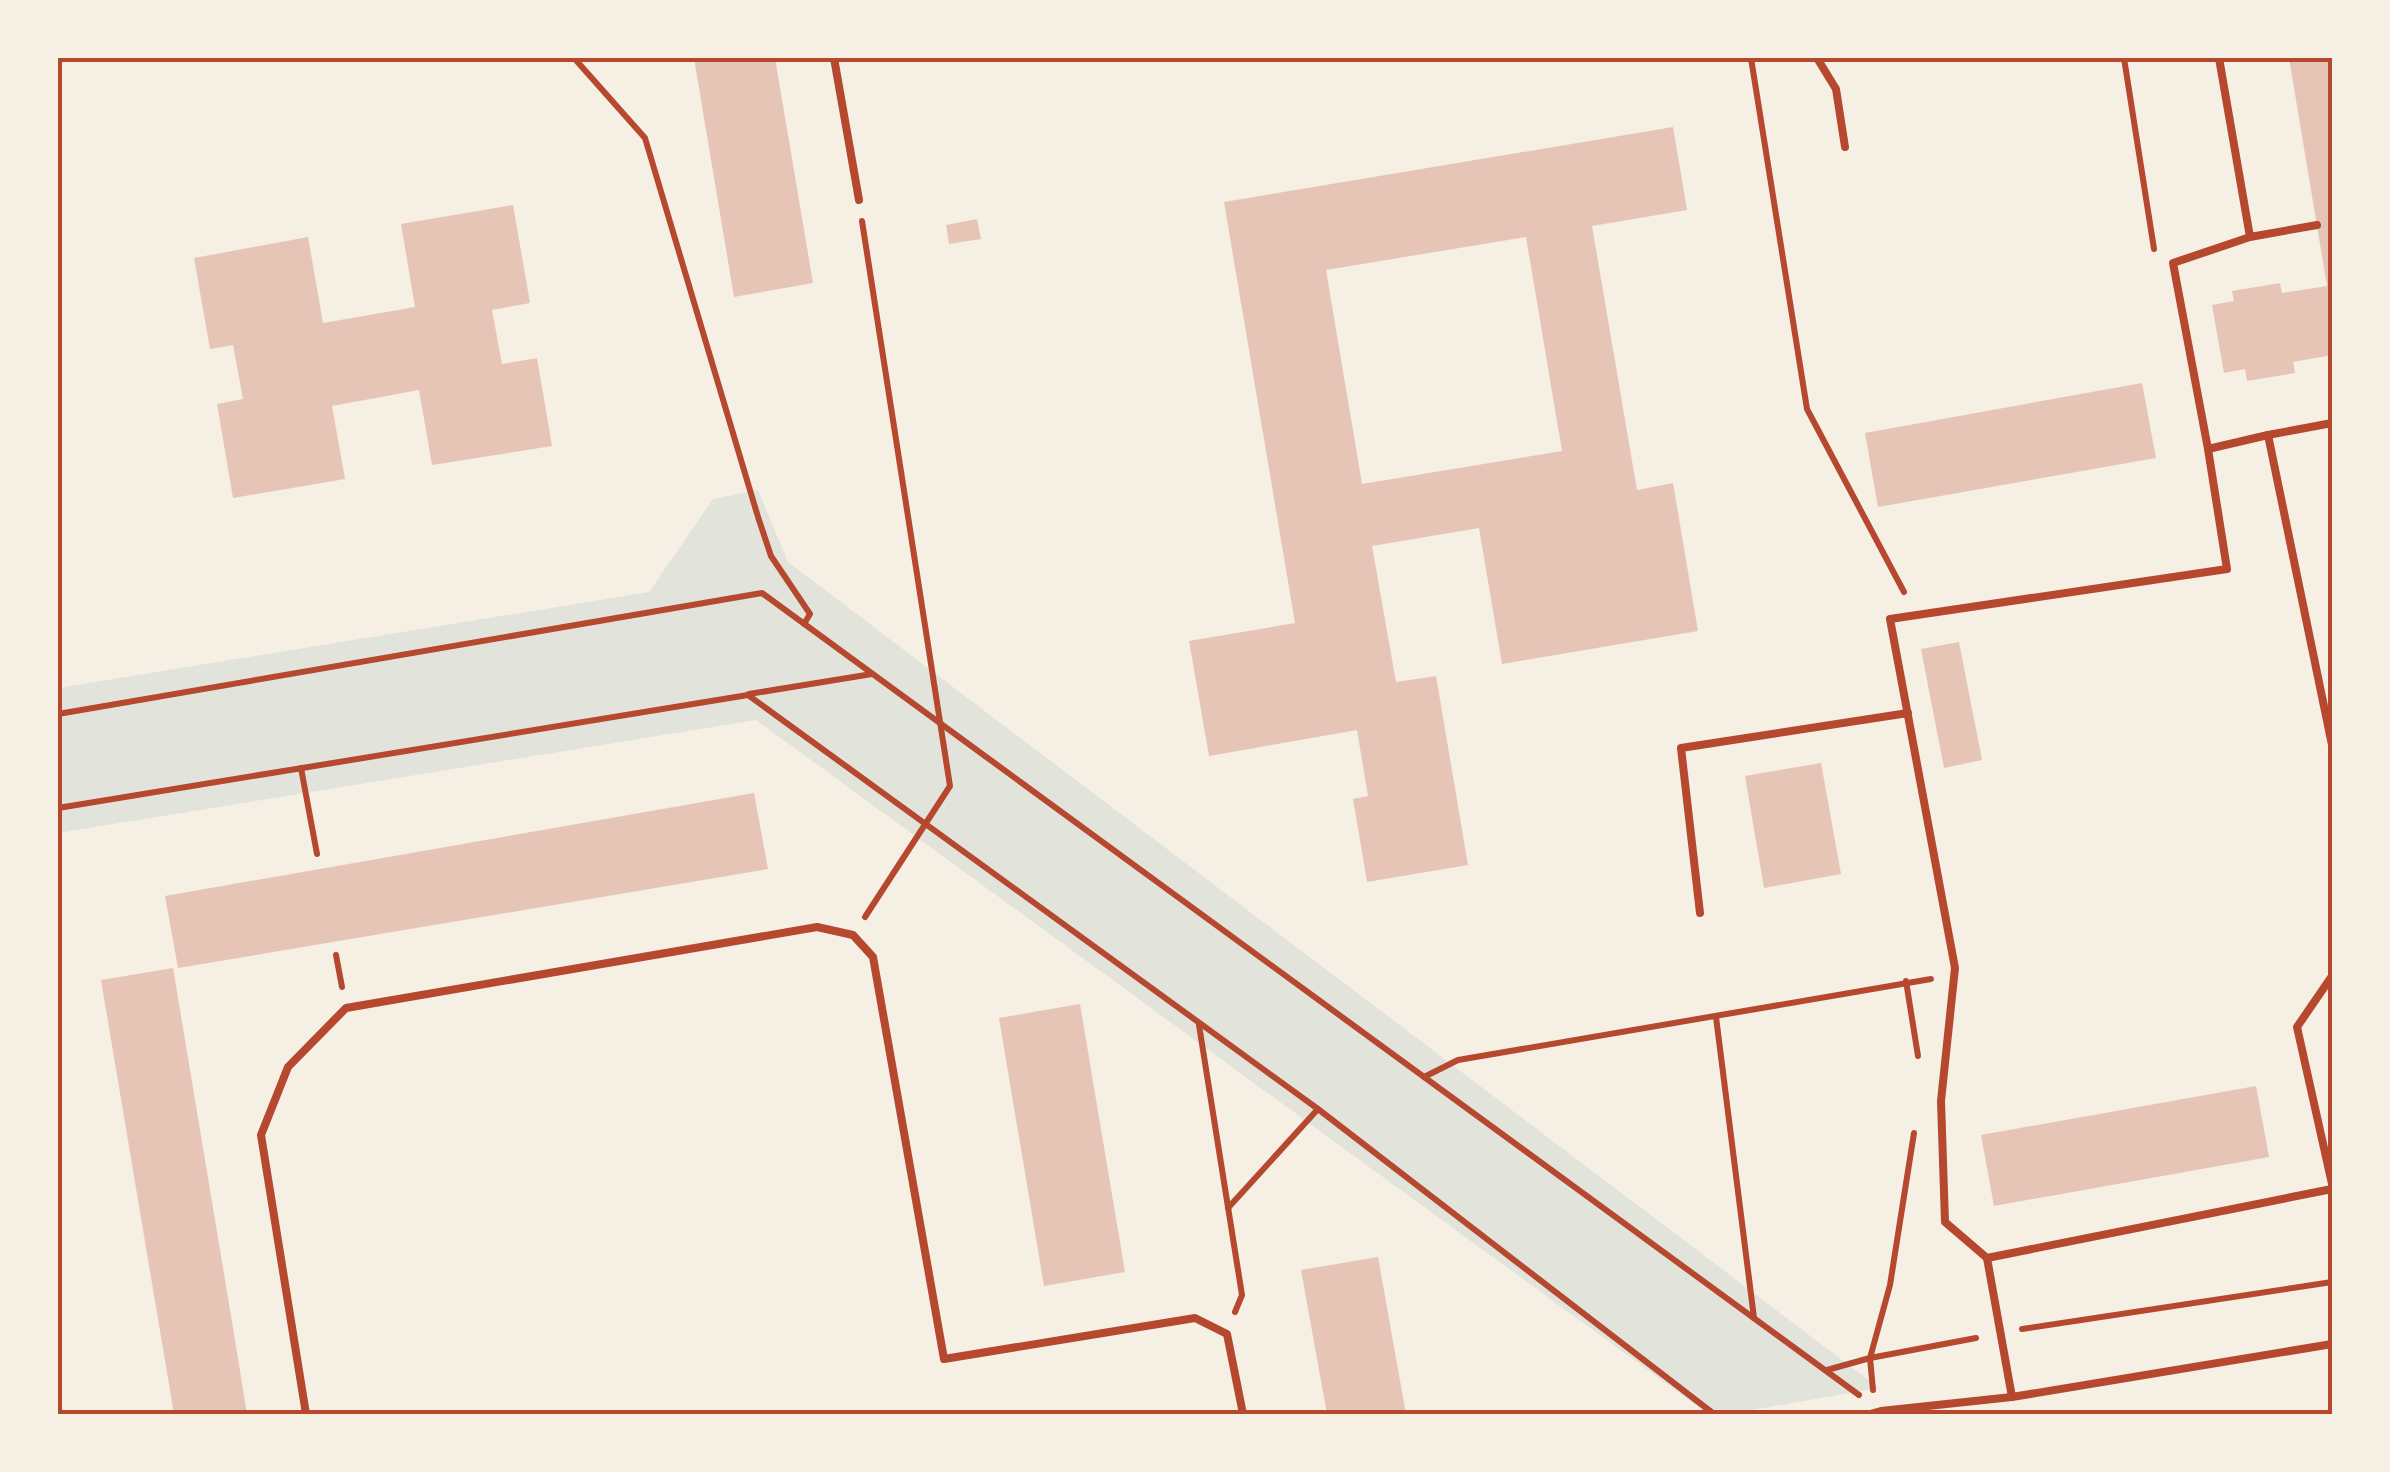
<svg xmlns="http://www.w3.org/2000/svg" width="2390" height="1472" font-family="Commissioner,sans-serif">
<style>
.green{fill:#e2e4dc}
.building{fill:#e6c5b7;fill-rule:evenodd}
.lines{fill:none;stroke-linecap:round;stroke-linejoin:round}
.path{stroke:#b5482f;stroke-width:6}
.service{stroke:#b5482f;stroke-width:8}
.neatline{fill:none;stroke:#b5482f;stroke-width:4}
</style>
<rect width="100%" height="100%" fill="#f6efe4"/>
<polygon class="green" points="758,490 788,562 1879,1388 1728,1414 1708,1414 756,720 58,833 58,688 649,592 713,499"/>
<g class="building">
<polygon points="694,58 775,58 813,283 734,297"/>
<polygon points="2289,58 2332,58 2332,355 2293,362 2295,373 2247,381 2245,369 2224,373 2212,305 2234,301 2232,291 2280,283 2282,293 2327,286"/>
<path d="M1673 127 1687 210 1592 226 1637 490 1673 483 1698 631 1502 664 1479 528 1372 546 1396 682 1436 676 1468 865 1367 882 1353 799 1368 796 1357 730 1209 756 1189 641 1295 623 1224 202ZM1526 237 1562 451 1362 484 1326 270Z"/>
<polygon points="513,205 530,303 492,310 502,364 537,358 552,446 432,465 419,390 332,406 345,479 233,498 217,404 243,399 233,345 210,349 194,258 308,237 323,323 415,307 401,224"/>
<polygon points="977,219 981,239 949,244 946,225"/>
<polygon points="2142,383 2156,458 1878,507 1865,433"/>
<polygon points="1959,642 1982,760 1944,768 1921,649"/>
<polygon points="1821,763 1841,874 1764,888 1745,776"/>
<polygon points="754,793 768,869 178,968 165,896"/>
<polygon points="173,968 235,1340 247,1414 174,1414 101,980"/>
<polygon points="1080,1004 1125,1272 1044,1286 999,1018"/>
<polygon points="2256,1086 2269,1157 1994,1206 1981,1135"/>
<polygon points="1378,1257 1406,1414 1327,1414 1301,1270"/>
</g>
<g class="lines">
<g class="path">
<polyline points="574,58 645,138 758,517 771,556 810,614 804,624"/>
<polyline points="1751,58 1807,409 1904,592"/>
<polyline points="2124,58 2154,249"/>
<polyline points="862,221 950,786 865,917"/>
<polyline points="749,694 872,674"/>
<polyline points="58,714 762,593 1859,1395"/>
<polyline points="301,768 317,854"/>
<polyline points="58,808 748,695 1318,1109 1714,1414"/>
<polyline points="336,955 342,987"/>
<polyline points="1906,981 1918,1056"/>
<polyline points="1716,1017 1754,1318"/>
<polyline points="1199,1025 1242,1295 1235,1312"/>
<polyline points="1424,1077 1458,1060 1931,979"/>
<polyline points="1228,1208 1318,1109"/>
<polyline points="2022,1329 2332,1282"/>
<polyline points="1827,1370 1870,1358 1976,1338"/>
<polyline points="1873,1390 1870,1358 1890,1285 1914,1133"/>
</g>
<g class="service">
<polyline points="834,58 859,200"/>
<polyline points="1817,58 1836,89 1845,147"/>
<polyline points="2219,58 2250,237 2173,263 2208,449 2268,435 2332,745"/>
<polyline points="2250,237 2317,225"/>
<polyline points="2268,435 2332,423"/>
<polyline points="1700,913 1681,748 1908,713"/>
<polyline points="2332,976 2297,1027 2332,1184"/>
<polyline points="1987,1258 1945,1222 1941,1101 1955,968 1890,619 2227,569 2208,449"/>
<polyline points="2012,1397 1987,1258 2332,1189"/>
<polyline points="306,1414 261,1135 288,1067 346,1008 817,927 853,935 873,957 944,1359 1195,1318 1227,1334 1243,1414"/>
<polyline points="1870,1414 1881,1411 2012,1397 2332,1344"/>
</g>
</g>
<rect width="2390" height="1472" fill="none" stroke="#f6efe4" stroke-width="120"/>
<rect x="60" y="60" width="2270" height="1352" class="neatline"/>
</svg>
